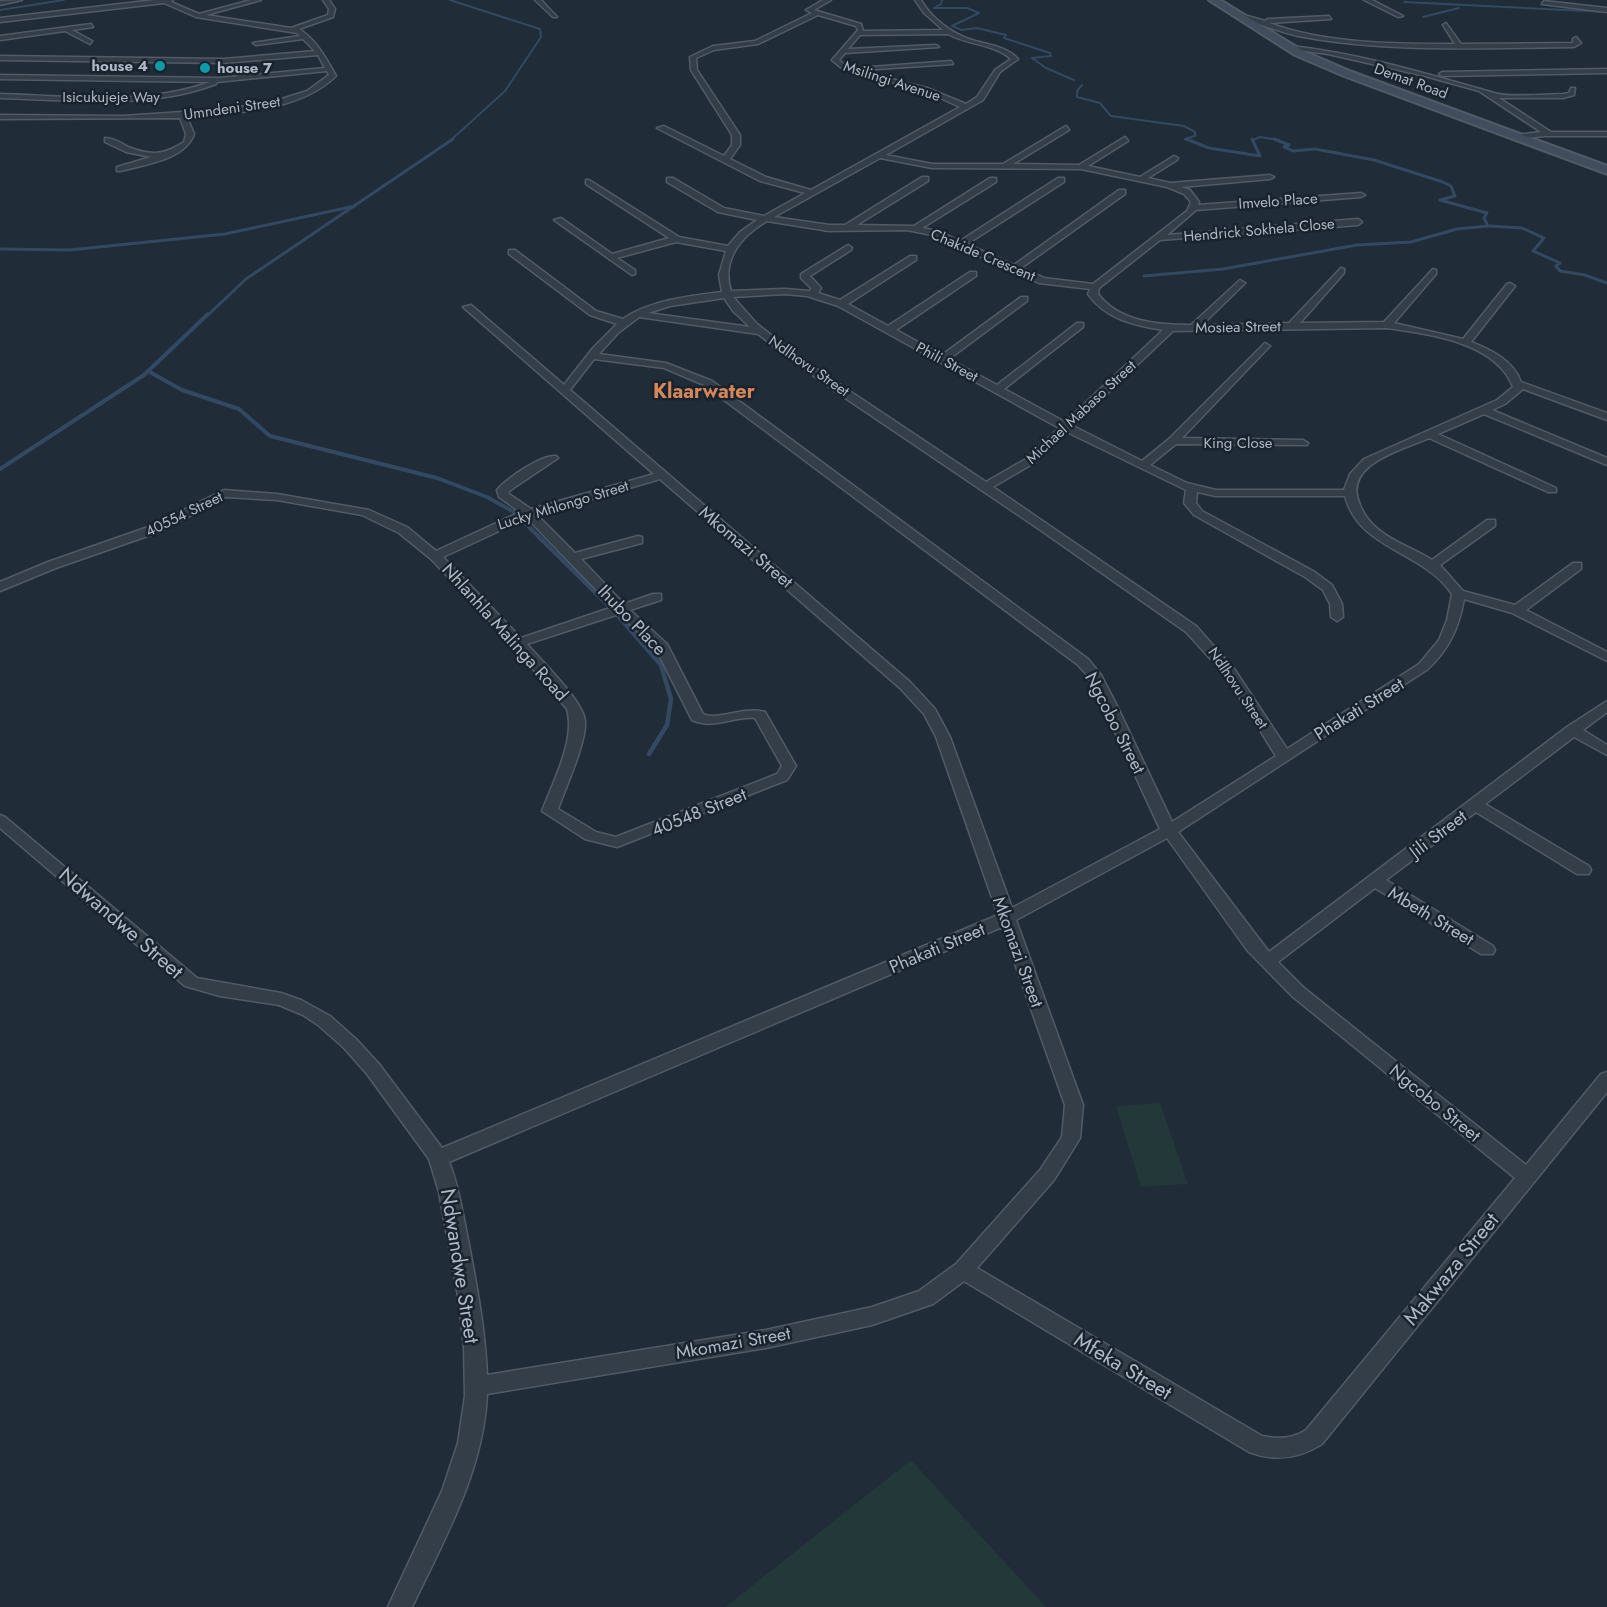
<svg xmlns="http://www.w3.org/2000/svg" width="1607" height="1607" font-family="Jost,sans-serif">
<style>
.green{fill:#223839}
.lines{fill:none;stroke-linecap:round;stroke-linejoin:round}
.stream-far3{stroke:#324961;stroke-width:2}
.stream-far2{stroke:#324961;stroke-width:3}
.stream-far1{stroke:#324961;stroke-width:4}
.stream{stroke:#324961;stroke-width:4.5}
.street-casing{stroke:#515b67;stroke-width:3}
.secondary-casing{stroke:#515b67;stroke-width:4}
.street{fill:#333e49;fill-rule:evenodd}
.secondary{fill:#414d5c;fill-rule:evenodd}
.culture-dot{fill:#0f9aa8;stroke:#19232d;stroke-width:2}
.labels{text-anchor:middle;dominant-baseline:central;stroke-width:5;stroke-linejoin:round;paint-order:stroke}
.far-poi-label{font-size:15px;font-weight:bold;fill:#aeb8c6;stroke:#19232d;text-anchor:end}
.far-street-label{font-size:15px;fill:#aeb8c6;stroke:#19232d}
.street-label{font-size:18px;fill:#aeb8c6;stroke:#19232d}
.far-district-label{font-size:20px;font-weight:bold;fill:#d68658;stroke:#19232d}
.near-street-label{font-size:21px;fill:#aeb8c6;stroke:#19232d}
</style>
<rect width="100%" height="100%" fill="#202c38"/>
<g class="green">
<polygon points="1160,1103 1188,1184 1141,1187 1116,1106"/>
<polygon points="911,1460 1046,1607 725,1607"/>
</g>
<g class="lines">
<g class="stream-far3">
<polyline points="450,0 540,29 541,37 505,91 451,140"/>
<polyline points="942,0 941,4 934,8 967,8 979,13 952,26 962,30 977,28 1006,35 1004,38 1050,53 1051,56 1032,58 1046,68 1074,80"/>
<polyline points="1404,2 1607,12"/>
<polyline points="0,10 64,0"/>
<polyline points="1423,17 1459,8"/>
<polyline points="1082,85 1077,91 1077,97 1100,103 1111,116 1184,126 1195,132 1195,136 1185,139 1188,140"/>
<polyline points="1253,140 1260,137 1279,140"/>
</g>
<g class="stream-far2">
<polyline points="1186,139 1209,148 1260,156 1252,139"/>
<polyline points="1274,139 1289,145 1284,147 1293,151 1315,149 1374,160 1443,182 1451,186 1455,196 1440,200 1487,213 1484,218 1488,226 1522,228 1544,238 1533,251 1560,263 1556,266 1560,271 1585,275 1607,283"/>
<polyline points="0,249 70,250 225,234 355,206"/>
<polyline points="1144,276 1223,269 1357,245 1411,242 1457,229 1488,226"/>
<polyline points="207,316 246,279 453,139"/>
</g>
<g class="stream-far1">
<polyline points="148,371 182,390 239,409 270,436 437,478 487,497 514,512"/>
<polyline points="0,469 144,375 208,314"/>
<polyline points="525,523 539,537"/>
</g>
<polyline class="stream" points="538,536 614,611 661,665 671,699 667,725 649,754"/>
<g class="street-casing">
<g id="street">
<polygon points="22,0 0,5 0,1"/>
<path d="M155 0H173L171 2 199 14 251 0H261L206 15 291 28 328 15 329 9 323 0H329L335 9 333 17 299 29C316 39 327 60 336 76 298 112 236 113 187 117L194 134C185 160 143 165 120 171H117V167L151 157 126 152 105 142V138C114 138 121 143 128 147 151 156 164 155 184 142L186 134 180 118 0 119V115L123 116 227 109 272 102 307 91 329 75 327 71 217 82 216 84C147 110 72 100 0 98V94C69 96 144 106 210 82L0 79V75L219 78 325 68 318 55 224 63 0 60V56L224 59 315 51 303 39 256 45 253 43 300 36 297 33 196 17 164 3 0 22V18Z"/>
<polygon points="535,0 541,0 557,17 553,17"/>
<path d="M823 0H831L814 10 861 24 863 31 943 30 924 13 915 0H921C931 18 952 34 972 40 988 45 1006 46 1018 59L1000 72 983 100 886 155 932 164H1003L1066 126 1069 130 1013 164 1079 165 1125 137 1128 141 1088 166 1140 177 1174 156 1178 158 1177 160 1148 178 1170 183 1270 175 1274 177 1270 179 1181 187 1190 190 1199 202 1198 205 1361 193 1365 195 1361 197 1196 210 1167 235 1358 219 1362 222 1358 225 1160 240 1099 288 1098 294C1119 322 1158 325 1191 325L1240 280 1245 283 1243 285 1202 325 1289 323 1341 268 1344 269V273L1300 323 1384 322 1433 269 1436 270V274L1394 323 1463 339 1507 284 1510 283 1515 286 1471 342C1491 350 1513 360 1521 382L1607 413V420L1523 389 1505 404 1492 410 1607 458V465L1484 414 1438 434 1556 488V492H1548L1429 438C1403 450 1341 464 1360 505 1364 515 1370 523 1379 530 1395 543 1415 549 1432 560L1487 520H1495V526L1440 565 1463 591 1515 605 1573 563H1581V569L1526 610 1607 652V661L1512 613 1464 599C1459 628 1449 649 1428 669L1178 832 1269 952 1567 727 1607 701V712L1583 730 1607 745V755L1574 737 1485 804 1589 866 1591 870 1589 874H1577L1476 812 1386 880 1493 946 1495 950 1493 954H1481L1375 888 1278 962 1304 988 1526 1165 1601 1074 1607 1072V1092L1322 1444C1298 1459 1275 1462 1249 1452L964 1281 933 1304 872 1325 766 1348 487 1394C484 1470 444 1540 412 1607H388L442 1491 458 1443 465 1396 464 1347 458 1296 439 1192 429 1159 367 1074 344 1048 318 1025 303 1015 279 1005 220 996 185 986 0 828V815L5 817 197 978 281 993 301 1000 330 1016 356 1039 379 1064 442 1148 998 915 936 737 924 714 900 688 660 479 537 515 575 553 638 536 642 537V543L581 559 624 604 653 594H661V600L630 610 667 644 703 714C718 721 742 706 765 712L796 766 787 780 617 847 585 839 542 811C553 782 576 739 567 709L509 641 431 559 399 533 362 515 277 500 226 497 159 532 56 568 0 591V582L48 562 151 526 224 490 277 494 369 510 407 527 436 551 520 512 499 497 497 490C506 479 542 454 556 456L558 458 509 491V494L531 509 654 474 463 307 471 305 564 385 593 348 617 324 590 315 509 254V250H515L596 311 623 319C651 300 689 296 722 292L719 275 726 251 676 242 617 258 635 270V274L632 275 554 220 561 218 612 254 669 238 586 184V180H589L679 237 728 246 740 232 757 220 718 212 667 182V178H673L724 208 764 216 805 193 760 181 657 128 664 126 724 156 732 145V135L691 70 690 57 713 46 755 41 812 13 806 10ZM818 15 856 26 858 30 832 60 844 70 923 90 960 107 811 190 766 177 730 159 740 145V135L697 70 696 58 714 50 758 44ZM948 34C968 45 994 44 1011 59L995 70 977 97 966 104 927 88 848 68 839 60 845 53 939 47 936 45 848 49 860 35ZM880 158 932 168 1081 169 1167 187 1184 194 1191 202 1187 211 1093 284 1044 278 1021 268 1125 194V190H1119L1014 265 967 244 1064 182V178H1058L960 241 938 231 922 228 996 182V178H990L914 226 857 225 928 181V177H922L845 225H829L774 217ZM767 221 829 231 907 230 932 235 1039 283 1090 289 1088 294C1106 319 1133 325 1163 330L1065 422 1004 389 1083 327V323H1077L997 385 949 359 1027 301V297H1021L942 355 896 330 976 276V272H970L888 326 848 304 916 260V256H910L840 300 818 293 821 288 810 276 851 250 852 248 848 245 801 274V278L811 288 810 291 785 289 731 291C721 260 741 236 767 221ZM785 294 807 296 838 306 1059 428 1026 459 986 482 806 362 757 324 733 297ZM724 298 733 311 750 327 648 313 670 306ZM639 317 758 334 826 385 1039 529 1186 632 1226 676 1276 756 1172 822 1117 706 1101 675 1088 659 712 381 666 363 599 354 618 333ZM1387 328C1429 334 1496 342 1513 387L1497 400 1364 459 1350 474 1344 490H1216L1187 483 1150 465 1176 444 1307 445 1308 443 1303 440 1182 438 1268 348 1270 346 1265 343 1169 439 1142 461 1073 426 1173 331ZM594 359 664 368 704 385 1078 665 1088 676 1103 706 1160 829 1012 908 950 737 935 709 910 682 570 390ZM1067 432 1186 490 1184 503 1194 515 1305 577 1323 590 1330 604 1331 617 1337 621 1343 617 1342 604 1332 585 1313 571 1202 511 1196 503 1197 492 1216 496H1345C1358 548 1420 551 1449 590L1452 594 1447 620 1439 640 1419 664 1287 749 1235 670 1196 626 993 487 1034 463ZM527 518 613 607 521 638 443 557ZM619 614 656 649 692 720C715 730 732 716 755 718L782 766 777 774 616 837 596 832 558 809C565 789 587 741 585 721 583 700 541 661 527 644ZM1167 838 1247 950 1292 996 1515 1178 1306 1430C1292 1439 1278 1439 1262 1436L977 1268 1054 1180 1080 1138 1083 1105 1016 920ZM1002 927 1065 1105 1062 1137 1040 1170 956 1264 919 1291 872 1307 766 1330 487 1375C485 1325 475 1277 466 1229 461 1206 458 1183 449 1162Z"/>
<polygon points="1364,0 1372,0 1403,16 1398,17"/>
<polygon points="1544,1 1607,8 1607,12 1542,4"/>
<path d="M1234 12 1265 21 1268 19 1329 16 1331 19 1269 23C1326 44 1394 44 1455 44L1443 25 1446 23 1461 44 1573 43V39L1576 37 1581 43 1574 47C1482 48 1388 53 1298 36 1275 31 1254 21 1232 15Z"/>
<polygon points="91,24 93,27 72,30 92,41 90,44 65,31 0,40 0,36"/>
<path d="M1292 46C1362 54 1427 74 1494 93 1509 98 1546 94 1563 94L1569 93 1571 88H1575L1574 95 1563 98H1499L1551 132H1607V136H1545L1516 139V135L1541 132 1479 91 1425 76 1328 54 1290 49Z"/>
<polygon points="951,61 953,64 861,70 858,68"/>
<polygon points="1607,69 1607,73 1442,76 1439,74 1442,72"/>
</g>
</g>
<g class="secondary-casing">
<polygon id="secondary" points="1209,0 1220,0 1303,51 1352,72 1607,166 1607,174 1344,76 1295,55"/>
</g>
<use href="#street" class="street"/>
<use href="#secondary" class="secondary"/>
</g>
<g class="culture-dot">
<circle cx="160" cy="66" r="6"/>
<circle cx="205" cy="68" r="6"/>
</g>
<g class="labels">
<g class="far-poi-label">
<text x="148" y="66">house 4</text>
<text x="217" y="68" text-anchor="start">house 7</text>
</g>
<g class="far-street-label">
<text transform="translate(892 81) rotate(18)">Msilingi Avenue</text>
<text transform="translate(1411 81) rotate(20)">Demat Road</text>
<text x="111" y="97">Isicukujeje Way</text>
<text transform="translate(232 108) rotate(-8)">Umndeni Street</text>
<text transform="translate(1278 201) rotate(-4)">Imvelo Place</text>
<text transform="translate(1259 230) rotate(-5)">Hendrick Sokhela Close</text>
<text transform="translate(983 255) rotate(23)">Chakide Crescent</text>
<text transform="translate(1238 327) rotate(-1)">Mosiea Street</text>
<text transform="translate(947 362) rotate(28)">Phili Street</text>
<text transform="translate(809 366) rotate(35)">Ndlhovu Street</text>
<text transform="translate(1081 412) rotate(-43)">Michael Mabaso Street</text>
<text x="1238" y="443">King Close</text>
<text transform="translate(563 505) rotate(-17)">Lucky Mhlongo Street</text>
<text transform="translate(184 514) rotate(-26)">40554 Street</text>
<text transform="translate(1238 688) rotate(56)">Ndlhovu Street</text>
</g>
<g class="street-label">
<text transform="translate(746 547) rotate(40)">Mkomazi Street</text>
<text transform="translate(632 620) rotate(46)">Ihubo Place</text>
<text transform="translate(505 632) rotate(48)">Nhlanhla Malinga Road</text>
<text transform="translate(1359 709) rotate(-32)">Phakati Street</text>
<text transform="translate(1115 723) rotate(63)">Ngcobo Street</text>
<text transform="translate(699 812) rotate(-22)">40548 Street</text>
<text transform="translate(1438 834) rotate(-37)">Jili Street</text>
<text transform="translate(1431 916) rotate(31)">Mbeth Street</text>
<text transform="translate(937 948) rotate(-23)">Phakati Street</text>
<text transform="translate(1018 952) rotate(70)">Mkomazi Street</text>
<text transform="translate(1435 1103) rotate(39)">Ngcobo Street</text>
<text transform="translate(733 1343) rotate(-10)">Mkomazi Street</text>
</g>
<g class="far-district-label">
<text x="704" y="391">Klaarwater</text>
</g>
<g class="near-street-label">
<text transform="translate(121 923) rotate(41)">Ndwandwe Street</text>
<text transform="translate(460 1266) rotate(81)">Ndwandwe Street</text>
<text transform="translate(1451 1269) rotate(-51)">Makwaza Street</text>
<text transform="translate(1123 1366) rotate(31)">Mfeka Street</text>
</g>
</g>
</svg>
